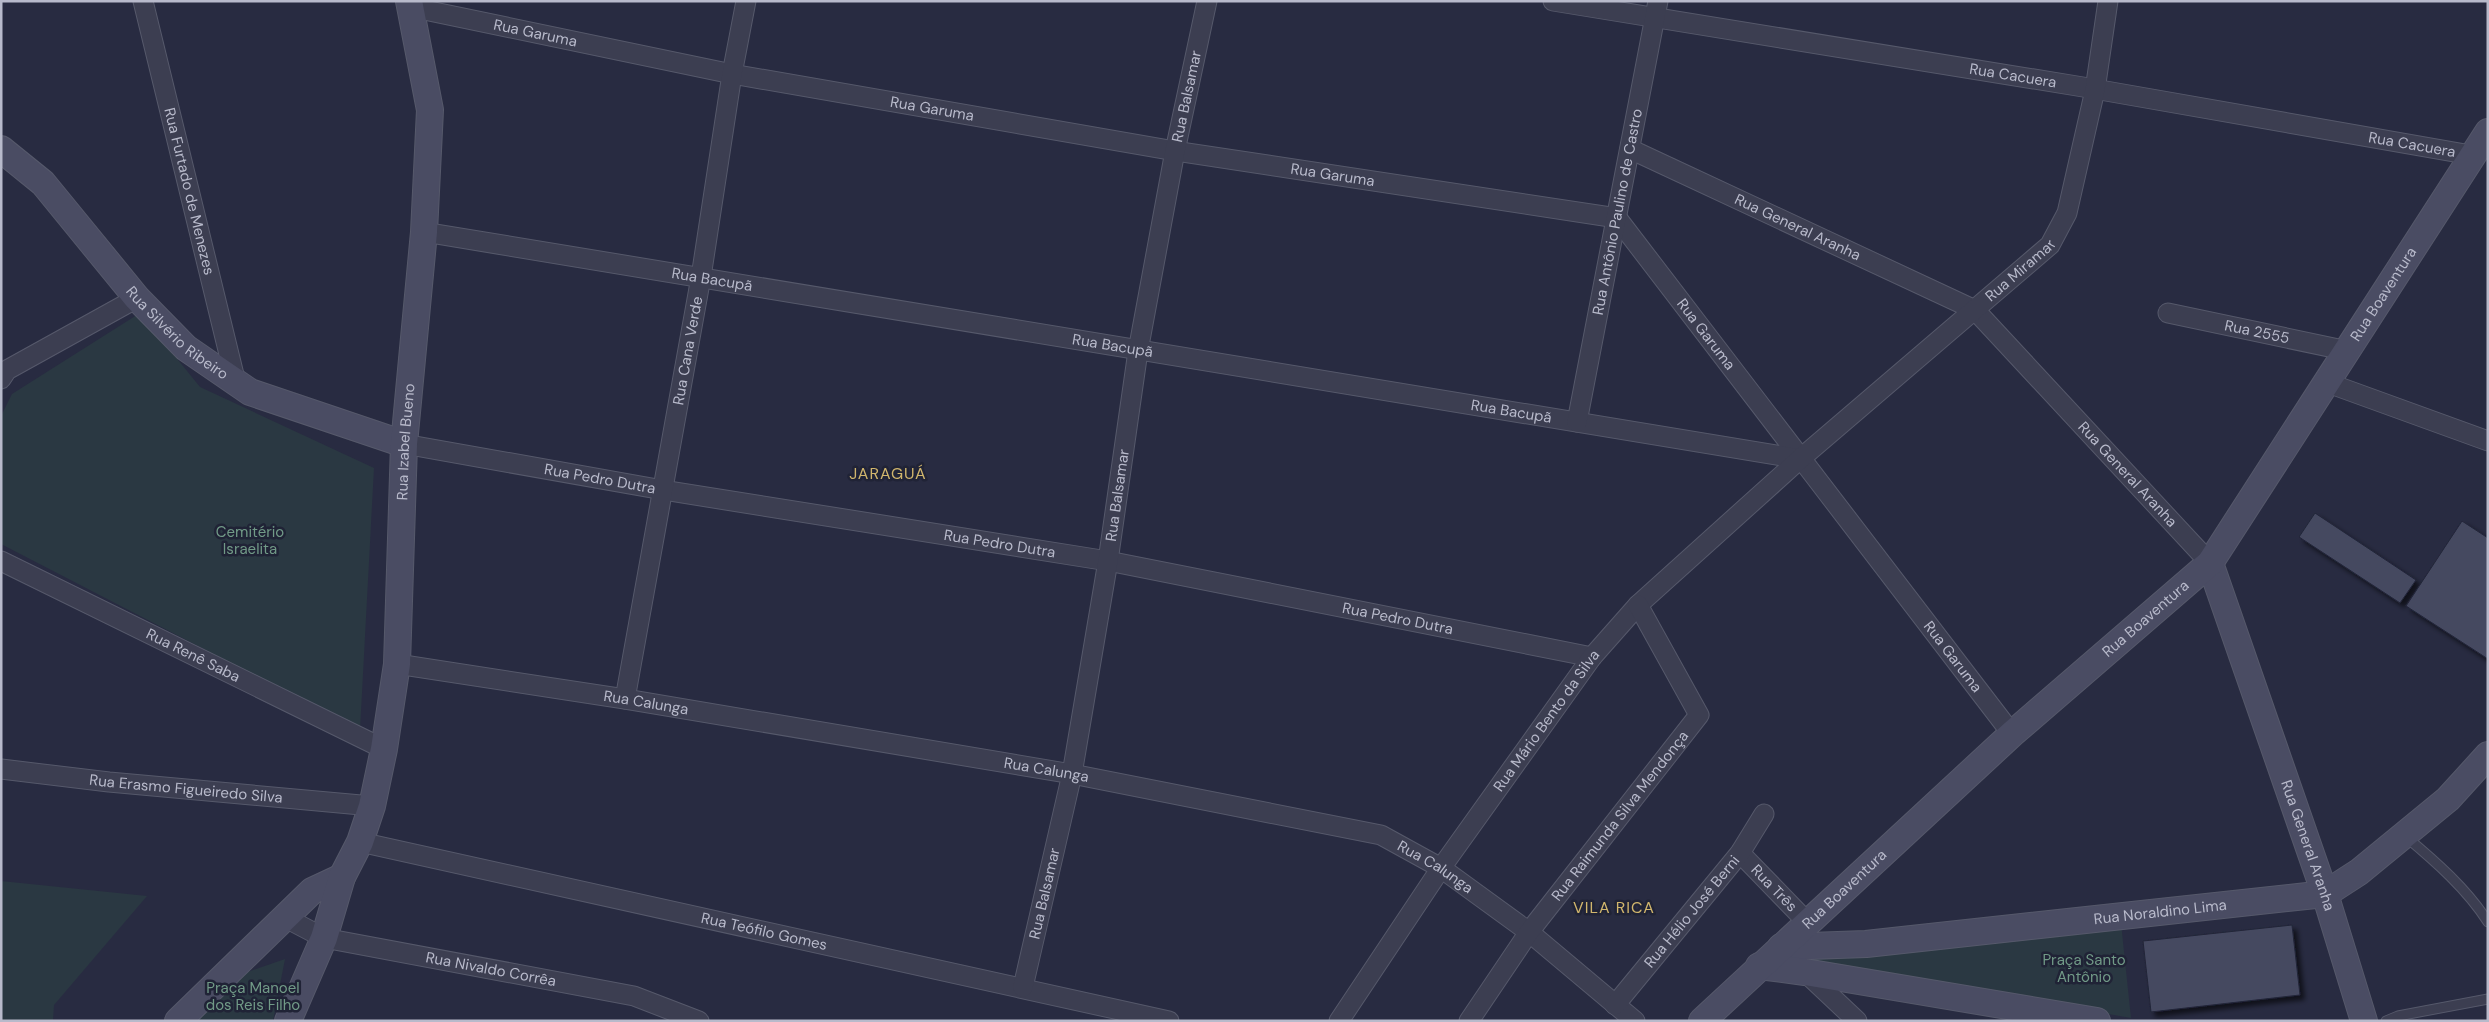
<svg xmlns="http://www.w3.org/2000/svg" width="2489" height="1022" font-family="'DM Sans',sans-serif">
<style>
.green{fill:#2a3842}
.building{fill:#444860;stroke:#222538;filter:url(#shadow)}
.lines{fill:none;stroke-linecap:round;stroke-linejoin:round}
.lane-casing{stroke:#56596b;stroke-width:11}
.street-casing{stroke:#56596b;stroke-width:21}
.secondary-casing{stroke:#56596b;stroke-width:28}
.lane{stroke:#3c3e51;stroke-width:9}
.street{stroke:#3c3e51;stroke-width:19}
.secondary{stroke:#4a4c63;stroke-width:26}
.labels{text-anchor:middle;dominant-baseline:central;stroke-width:5;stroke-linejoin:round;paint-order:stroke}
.street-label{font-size:15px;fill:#b8bacb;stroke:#202336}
.park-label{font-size:15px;fill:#719a87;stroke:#202336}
.neighbourhood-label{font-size:16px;letter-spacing:1px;fill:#d1b66d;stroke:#202336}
</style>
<defs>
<filter id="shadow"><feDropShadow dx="4.5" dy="4.5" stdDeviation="2.5" flood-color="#0009"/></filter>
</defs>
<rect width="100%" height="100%" fill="#282b41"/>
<g class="green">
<polygon points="140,313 200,387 374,468 360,730 1,544 1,416 12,394"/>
<polygon points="1,881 147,896 54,1005 53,1021 1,1021"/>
<polygon points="2121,923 2131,1018 1792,958"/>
<polygon points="285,959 273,1021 190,1021 236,976"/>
</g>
<g class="building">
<polygon points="2315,513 2416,580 2400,603 2299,537"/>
<polygon points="2462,521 2488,538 2488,659 2406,606"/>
<polygon points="2292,925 2300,995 2151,1012 2143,941"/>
</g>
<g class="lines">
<g class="lane-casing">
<g id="lane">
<path d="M2405 836C2435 861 2467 889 2488 922"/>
<polyline points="2386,1021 2398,1016 2488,999"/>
</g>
</g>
<g class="street-casing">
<g id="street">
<path id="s1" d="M143 1 236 383"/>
<path id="s2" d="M1553 1 2083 87 2471 155"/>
<path id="s3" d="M410 7 732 74 1175 151 1617 218 2012 734"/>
<path id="s4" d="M1630 149 1975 310 2210 563"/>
<path id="s5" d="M424 232 1800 459"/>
<path id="s6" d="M2168 313 2348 351"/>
<polyline points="1,379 7,370 137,298"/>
<polyline points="2328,383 2488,441"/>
<path id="s7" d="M1577 422 1658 1"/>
<path id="s8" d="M404 444 663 490 1108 561 1592 657"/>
<path id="s9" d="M1 561 384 749"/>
<path id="s10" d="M397 664 625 699 1072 774 1381 835 1441 868 1529 932 1635 1021"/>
<path id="s11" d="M625 699 701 277 732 74 746 1"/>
<path id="s12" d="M1 769 109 782 372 806"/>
<path id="s13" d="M360 842 1169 1021"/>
<path id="s14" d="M1740 853 1808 923"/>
<path id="s15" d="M284 917 324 938 634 996 699 1021"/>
<polyline points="1804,971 1857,1021"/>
<path id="s16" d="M1023 987 1072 774 1108 561 1138 351 1175 151 1207 1"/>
<path id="s17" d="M1615 1005 1740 853 1764 814"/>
<path id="s18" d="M1339 1021 1441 868 1592 657 1638 605 1800 459 2050 245 2067 213 2095 90 2108 1"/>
<path id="s19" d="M1469 1021 1529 932 1699 715 1638 605"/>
</g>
</g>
<g class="secondary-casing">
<g id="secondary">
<path id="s20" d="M1 149 43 183 137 298 186 348 250 392 404 444"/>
<path id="s21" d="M2210 563 2325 894 2364 1021"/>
<path id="s22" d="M1781 947 1866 944 2325 894 2359 872 2448 799 2488 755"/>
<polyline points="1759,966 1805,972 2097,1021"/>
<polyline points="178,1021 312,891 342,877"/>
<path id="s23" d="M288 1021 324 938 342 877 360 842 372 806 384 749 397 664 404 444 424 232 430 110 409 1"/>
<path id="s24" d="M1702 1021 2012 734 2210 563 2488 132"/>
</g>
</g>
<use href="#lane" class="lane"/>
<use href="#street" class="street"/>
<use href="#secondary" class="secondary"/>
</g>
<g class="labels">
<g class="street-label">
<text stroke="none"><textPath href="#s3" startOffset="128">Rua Garuma</textPath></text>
<text stroke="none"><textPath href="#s2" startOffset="466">Rua Cacuera</textPath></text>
<text stroke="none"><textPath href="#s16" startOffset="906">Rua Balsamar</textPath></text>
<text stroke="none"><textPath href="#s3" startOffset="532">Rua Garuma</textPath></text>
<text stroke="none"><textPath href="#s2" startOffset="871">Rua Cacuera</textPath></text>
<text stroke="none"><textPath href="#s3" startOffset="938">Rua Garuma</textPath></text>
<text stroke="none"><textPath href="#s1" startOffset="196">Rua Furtado de Menezes</textPath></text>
<text stroke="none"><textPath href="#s7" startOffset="214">Rua Antônio Paulino de Castro</textPath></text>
<text stroke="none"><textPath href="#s4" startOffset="185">Rua General Aranha</textPath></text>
<text stroke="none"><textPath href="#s18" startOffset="1021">Rua Miramar</textPath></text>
<text stroke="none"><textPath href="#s5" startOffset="292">Rua Bacupã</textPath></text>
<text stroke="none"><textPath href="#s24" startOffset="1004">Rua Boaventura</textPath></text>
<text stroke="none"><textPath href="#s20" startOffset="256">Rua Silvério Ribeiro</textPath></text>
<text stroke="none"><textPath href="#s6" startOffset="91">Rua 2555</textPath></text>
<text stroke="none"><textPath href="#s3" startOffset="1372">Rua Garuma</textPath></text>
<text stroke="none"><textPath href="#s5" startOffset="698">Rua Bacupã</textPath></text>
<text stroke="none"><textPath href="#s11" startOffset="354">Rua Cana Verde</textPath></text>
<text stroke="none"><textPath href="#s5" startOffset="1102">Rua Bacupã</textPath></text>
<text stroke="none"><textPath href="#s23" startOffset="598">Rua Izabel Bueno</textPath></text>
<text stroke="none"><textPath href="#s4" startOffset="605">Rua General Aranha</textPath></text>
<text stroke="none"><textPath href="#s8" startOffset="199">Rua Pedro Dutra</textPath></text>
<text stroke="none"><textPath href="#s16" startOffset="501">Rua Balsamar</textPath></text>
<text stroke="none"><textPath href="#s8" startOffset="604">Rua Pedro Dutra</textPath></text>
<text stroke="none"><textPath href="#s8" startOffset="1009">Rua Pedro Dutra</textPath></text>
<text stroke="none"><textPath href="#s24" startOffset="599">Rua Boaventura</textPath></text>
<text stroke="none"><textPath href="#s9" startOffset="214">Rua Renê Saba</textPath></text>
<text stroke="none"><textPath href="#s3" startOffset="1778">Rua Garuma</textPath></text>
<text stroke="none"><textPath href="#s10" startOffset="252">Rua Calunga</textPath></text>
<text stroke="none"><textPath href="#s18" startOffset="365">Rua Mário Bento da Silva</textPath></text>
<text stroke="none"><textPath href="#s10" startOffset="658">Rua Calunga</textPath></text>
<text stroke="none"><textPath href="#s12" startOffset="186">Rua Erasmo Figueiredo Silva</textPath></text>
<text stroke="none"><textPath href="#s19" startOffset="255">Rua Raimunda Silva Mendonça</textPath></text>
<text stroke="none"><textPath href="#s21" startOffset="299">Rua General Aranha</textPath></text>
<text stroke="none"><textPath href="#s10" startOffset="1062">Rua Calunga</textPath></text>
<text stroke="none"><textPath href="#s14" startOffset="49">Rua Três</textPath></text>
<text stroke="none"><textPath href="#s24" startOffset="194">Rua Boaventura</textPath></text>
<text stroke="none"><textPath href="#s16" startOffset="96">Rua Balsamar</textPath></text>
<text stroke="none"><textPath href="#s17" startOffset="121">Rua Hélio José Berni</textPath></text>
<text stroke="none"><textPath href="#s22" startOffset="381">Rua Noraldino Lima</textPath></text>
<text stroke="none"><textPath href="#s13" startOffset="414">Rua Teófilo Gomes</textPath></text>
<text stroke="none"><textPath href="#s15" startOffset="215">Rua Nivaldo Corrêa</textPath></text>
</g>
<g class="park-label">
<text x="250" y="532">Cemitério<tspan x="250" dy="17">Israelita</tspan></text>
<text x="2084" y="960">Praça Santo<tspan x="2084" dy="17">Antônio</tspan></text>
<text x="253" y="988">Praça Manoel<tspan x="253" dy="17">dos Reis Filho</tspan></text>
</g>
<g class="neighbourhood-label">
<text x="888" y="473">JARAGUÁ</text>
<text x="1614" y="907">VILA RICA</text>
</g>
</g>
<rect width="2489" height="1022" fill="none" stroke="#b8bacb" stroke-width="5"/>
</svg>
